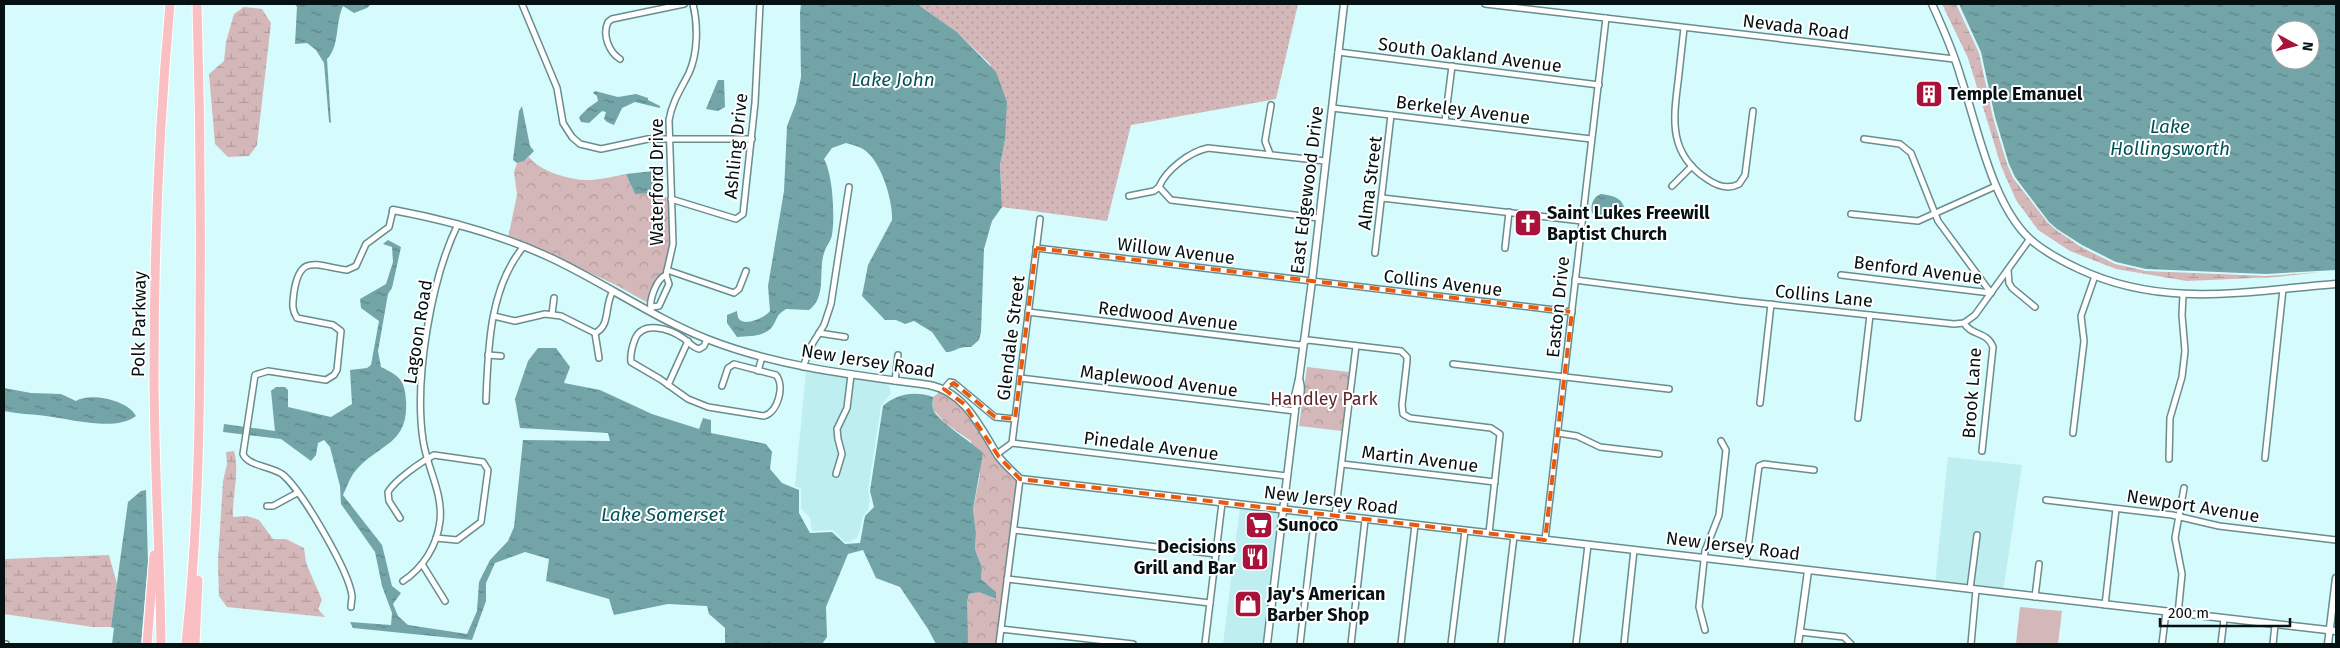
<svg xmlns="http://www.w3.org/2000/svg" width="2340" height="648" font-family="'Fira Sans',sans-serif">
<style>
.built{fill:#beeef0}
.grass{fill:url(#grass-dots)}
.wetland{fill:url(#wetland-marsh)}
.park{fill:url(#park-crowns)}
.pitch{fill:#d4b7b8}
.water{fill:url(#water-ripples);fill-rule:evenodd}
.lines{fill:none;stroke-linecap:round;stroke-linejoin:round}
.minor-casing{stroke:#698c8e;stroke-width:8}
.tertiary-casing{stroke:#698c8e;stroke-width:9}
.motorway-casing{stroke:#fff;stroke-width:11}
.minor{stroke:#fff;stroke-width:5}
.tertiary{stroke:#fff;stroke-width:6}
.motorway{stroke:#fabfc2;stroke-width:9}
.marked{fill:none;stroke:#e8590c;stroke-width:4;stroke-dasharray:10 6;stroke-linejoin:round}
.labels{text-anchor:middle;dominant-baseline:central;stroke-width:4;stroke-linejoin:round;paint-order:stroke}
.street-label{font-size:18px;fill:#051112;stroke:#fff}
.poi-label{font-size:18px;font-weight:bold;fill:#051112;stroke:#fff;text-anchor:start}
.park-label{font-size:18px;fill:#5e252c;stroke:#fff}
.water-label{font-size:19px;font-style:italic;fill:#025155;stroke:#fff}
</style>
<defs>
<pattern id="grass-dots" width="8" height="8" patternUnits="userSpaceOnUse" patternTransform="scale(1.25)"><rect width="8" height="8" fill="#d4b7b8"/><path d="M2 2h.1M6 6h.1" fill="none" stroke="#b49c9d" stroke-width="1.8" stroke-linecap="round"/></pattern>
<pattern id="wetland-marsh" width="20" height="14" patternUnits="userSpaceOnUse" patternTransform="scale(1.25)"><rect width="20" height="14" fill="#d4b7b8"/><path d="M1 5h8M5 5V1M11 12h8M15 12V8" fill="none" stroke="#b49c9d"/></pattern>
<pattern id="park-crowns" width="20" height="18" patternUnits="userSpaceOnUse" patternTransform="scale(1.25)"><rect width="20" height="18" fill="#d4b7b8"/><path d="M2 6a3 3 0 1 1 6 0M12 15a3 3 0 1 1 6 0" fill="none" stroke="#b49c9d"/></pattern>
<pattern id="water-ripples" width="26" height="14" patternUnits="userSpaceOnUse" patternTransform="scale(1.25)"><rect width="26" height="14" fill="#73a4a8"/><path d="M2 4q2-2 4 0t4 0M15 11q2-2 4 0t4 0" fill="none" stroke="#5c8487"/></pattern>
</defs>
<rect width="100%" height="100%" fill="#d5fbfd"/>
<g class="built">
<polygon points="806,372 888,382 891,393 881,406 868,490 870,500 868,510 863,516 858,537 850,542 845,542 833,530 812,531 810,518 801,508 801,489 795,486"/>
<polygon points="1948,457 2022,465 2003,591 1973,587 1979,533 1975,532 1968,587 1935,583"/>
<polygon points="1240,507 1280,512 1265,644 1223,644"/>
</g>
<polygon class="grass" points="917,4 1298,4 1276,99 1131,125 1107,221 1002,207 1000,165 1005,140 990,64 957,32"/>
<g class="wetland">
<polygon points="1942,4 1956,4 1979,53 1993,118 2007,164 2013,178 2048,223 2056,230 2081,247 2115,264 2146,271 2266,276 2321,272 2277,277 2187,281 2116,269 2070,251 2038,230 2016,200 2001,166 1968,58"/>
<polygon points="244,7 262,9 271,23 257,145 249,156 228,157 215,144 209,74 224,61 226,42 234,14"/>
<path d="M234 451C240 473 232 495 233 517L247 516 259 520 273 539H286L304 548 306 563 322 600 318 609 325 617 227 607 219 596 218 562 223 481 227 464 226 452Z"/>
<polygon points="109,555 117,584 111,627 93,627 4,614 4,559"/>
</g>
<g class="park">
<path d="M529 157C540 172 573 181 591 180 603 179 615 176 626 174L635 194 662 193C665 196 668 199 669 203 671 215 671 264 664 273 655 284 653 289 648 303L616 285 539 249 508 238 517 195 514 172 517 163 524 161Z"/>
<polygon points="1307,367 1349,372 1342,431 1299,426"/>
<polygon points="944,389 957,398 997,454 1020,479 999,644 968,644 967,638 967,602 969,594 979,591 995,599 996,592 981,579 982,568 975,549 976,533 973,509 980,475 971,441 945,423 933,409 933,397"/>
</g>
<polygon class="pitch" points="2020,607 2062,611 2058,644 2016,644"/>
<g class="water">
<path d="M295 4H371L367 8 354 13 343 6C335 23 340 46 327 59L331 123 329 122 324 63 316 50 307 43 295 44 297 7Z"/>
<path d="M801 4H917L957 32 996 72 1007 102 1005 140 1000 165 1002 207 992 221 984 249 981 332 979 340 971 347C957 346 956 352 946 352L932 332 914 321 905 324 896 320H885L862 296 868 265 892 220C893 201 882 165 867 152 862 147 853 145 846 143L832 148 824 159C833 175 835 216 832 235 831 241 826 246 824 253 818 272 827 297 809 310L786 309C776 316 779 315 774 324 767 337 750 336 737 337L727 323V315L737 311C737 312 738 318 739 319 745 327 766 317 770 311L768 286 784 191 787 126 796 103 801 77 800 13Z"/>
<path d="M1959 4H2336V270L2266 274 2146 269 2116 262 2082 245 2057 229 2049 222 2015 177 2009 164 1995 117 1981 52ZM2280 30H2310V60H2280Z"/>
<polygon points="718,80 724,80 725,107 718,111 706,109"/>
<polygon points="595,91 618,97 636,94 648,98 648,100 660,106 660,108 635,102 622,108 614,125 607,122 604,119 606,112 602,111 589,123 581,122 579,117 588,108 598,101 597,96 593,93"/>
<polygon points="522,106 530,146 534,151 524,161 517,163 513,160 519,111"/>
<polygon points="663,170 662,193 635,194 626,174"/>
<path d="M1601 194C1613 196 1623 197 1625 211 1616 219 1604 218 1592 213 1590 205 1593 197 1601 194Z"/>
<path d="M388 240 401 247 392 288 388 294 378 351 381 367C399 376 405 379 406 401 409 447 375 444 353 474 349 480 346 489 343 495L382 545 392 586 401 593 393 604 398 616 408 625 467 634 477 611 479 582 490 560 508 541 514 527 523 440 610 441 608 433 520 428 515 399 528 361 538 348H556L570 367 564 383 600 390 652 414 699 429 703 418 711 420V433L766 444 772 452 770 469 782 483 799 490V513L810 533 832 532 845 544 860 543 865 516 874 507 870 491 883 406C897 393 916 391 933 397 933 400 932 405 933 409 937 421 972 442 983 453L973 509 976 533 975 549 982 568 981 579 996 592V599L979 592 969 594 967 602 968 644H936L928 629 900 587 876 578 863 550 848 554 826 607 827 637 822 644H725V628L709 614 707 606 668 604 614 615 609 599 546 581 549 559 525 552 495 563 486 583V601L472 640 353 628 350 622 391 625 392 613 382 586 375 552 341 504 340 486 330 447 324 440 318 443 316 455 311 461 281 439 223 432 224 424 275 431 271 391 276 387H285L288 390V407L331 417 352 404 350 370 367 368 371 365 379 321 361 308 360 299 386 284 393 262 392 247 383 244Z"/>
<path d="M4 388 31 393 61 394 76 401C90 392 128 400 136 416 115 432 71 419 46 416 32 414 18 414 4 411Z"/>
<polygon points="146,490 148,564 141,644 112,644 114,628 111,627 128,502 141,491"/>
</g>
<g class="lines">
<g class="minor-casing">
<g id="minor">
<polyline points="522,4 557,88 563,123 572,137 580,144 601,149 648,139 752,139"/>
<polyline points="1485,4 1954,59"/>
<path d="M1684 28C1682 46 1680 64 1678 82 1673 121 1669 154 1707 179 1717 186 1728 190 1739 184L1745 175 1753 111"/>
<polyline points="1338,52 1599,85"/>
<path d="M620 59C609 52 602 35 608 22L612 19 684 4"/>
<polyline points="1332,108 1591,139"/>
<polyline points="1445,121 1452,66"/>
<polyline points="1864,139 1900,144 1911,153 1938,221 1991,293"/>
<polyline points="1270,154 1265,141 1271,105"/>
<polyline points="1672,186 1692,166"/>
<path d="M1159 187C1166 170 1189 152 1208 148L1325 161"/>
<polyline points="1159,187 1171,200 1319,218"/>
<polyline points="1129,196 1154,191 1159,187"/>
<polyline points="1382,198 1582,221"/>
<polyline points="671,199 736,219 743,214 755,103 760,4"/>
<polyline points="1851,214 1918,221 1996,186"/>
<polyline points="1036,248 1572,312"/>
<polyline points="1505,248 1509,212"/>
<polyline points="1375,253 1391,115"/>
<polyline points="667,270 734,293 739,289 746,271"/>
<polyline points="2008,270 2009,283 2012,288 2035,307"/>
<polyline points="1841,275 1991,293"/>
<polyline points="1575,280 1739,301 1954,324 1964,323 1975,315 2029,240"/>
<path d="M652 307 659 306 669 284 666 275 673 244 669 120C672 102 681 89 689 73 698 53 698 25 693 4"/>
<path d="M651 309C649 301 656 279 666 275"/>
<polyline points="1028,312 1300,345 1308,340 1401,351 1407,357 1407,361 1402,405 1403,414 1410,418 1491,428 1500,434 1489,533"/>
<polyline points="552,314 554,298"/>
<path d="M494 316 515 321 545 314 561 316 595 333C611 326 604 305 613 291"/>
<path d="M1964 323C1971 336 1987 331 1993 347L1982 451"/>
<polyline points="595,333 599,358"/>
<polyline points="819,333 845,337"/>
<path d="M707 339 704 346 699 349C692 347 689 342 683 338 670 329 643 320 635 339 632 347 630 354 631 362L660 379 688 399 708 407 764 416C778 412 785 386 776 375L734 364 728 368 722 386"/>
<polyline points="488,355 501,356"/>
<polyline points="1453,364 1669,389"/>
<polyline points="803,367 811,346 824,325 831,304 849,187"/>
<polyline points="758,371 762,357"/>
<polyline points="1020,378 1295,411"/>
<polyline points="895,381 898,355"/>
<polyline points="668,385 688,341"/>
<polyline points="944,389 950,382 954,383 995,417 1015,419"/>
<path d="M486 401C488 349 489 288 524 246"/>
<polyline points="1760,403 1771,304"/>
<polyline points="1858,418 1870,315"/>
<polyline points="1558,433 1577,436 1600,447 1659,454"/>
<polyline points="2073,433 2084,341 2081,316 2095,276"/>
<polyline points="1012,443 1287,476"/>
<polyline points="997,454 1012,443 1040,219"/>
<polyline points="2265,458 2283,289"/>
<polyline points="2169,459 2170,418 2182,377 2185,351 2182,315 2183,295"/>
<polyline points="1342,464 1495,482"/>
<polyline points="836,474 842,454 838,439 837,429 847,408 851,375"/>
<polyline points="2046,500 2172,515 2219,526 2336,540"/>
<polyline points="267,506 273,506 297,493"/>
<polyline points="1335,516 1356,346"/>
<path d="M400 518 389 501 388 492C395 480 421 462 434 455L483 462 488 470 481 522 457 540 436 538"/>
<polyline points="1014,530 1216,554"/>
<polyline points="1545,540 1606,18"/>
<polyline points="1746,563 1759,466 1764,464 1814,470"/>
<polyline points="422,564 445,601"/>
<polyline points="1007,579 1210,603"/>
<path d="M403 581C423 568 437 546 440 521 443 492 427 468 423 440 414 379 431 279 458 224"/>
<polyline points="1970,589 1977,535"/>
<polyline points="2035,597 2039,564"/>
<polyline points="2105,605 2116,509"/>
<path d="M351 607C351 603 352 600 352 596 349 571 301 489 282 474 270 466 248 466 243 454L255 375 268 371 326 380 334 375 337 370 341 331 333 325 297 318C291 309 293 302 294 292 300 253 316 266 347 270L356 266 366 244 389 227 393 210"/>
<polyline points="2178,614 2182,574 2175,538 2184,488"/>
<polyline points="1001,629 1133,644"/>
<polyline points="1705,630 1699,607 1705,551 1719,515 1726,450 1721,441"/>
<polyline points="1800,632 1844,637 1851,644"/>
<polyline points="4,644 6,644"/>
<polyline points="999,644 1020,479"/>
<polyline points="1205,644 1222,503"/>
<polyline points="1300,644 1315,514"/>
<polyline points="1351,644 1365,520"/>
<polyline points="1401,644 1415,525"/>
<polyline points="1451,644 1465,531"/>
<polyline points="1501,644 1514,536"/>
<polyline points="1576,644 1588,545"/>
<polyline points="1624,644 1634,550"/>
<polyline points="1971,644 1976,590"/>
<polyline points="2162,644 2166,612"/>
<polyline points="2221,644 2224,619"/>
<polyline points="2273,644 2275,625"/>
</g>
</g>
<g class="tertiary-casing">
<g id="tertiary">
<path d="M1932 4C1943 28 1954 53 1961 78 1973 114 1981 151 1996 186 2016 233 2034 248 2079 269 2164 309 2247 291 2336 284"/>
<path d="M393 210C447 220 499 234 549 257 603 282 652 317 707 339 778 367 854 375 929 385 965 392 980 427 998 456 1004 464 1012 471 1020 479L2336 631"/>
<path d="M1296 406C1301 398 1302 387 1299 379"/>
<polyline points="1267,644 1295,411 1294,401 1299,379 1312,281 1344,4"/>
<polyline points="1798,644 1808,571"/>
<polyline points="2328,644 2336,578"/>
</g>
</g>
<g class="motorway-casing">
<g id="motorway">
<polyline points="147,644 154,555"/>
<path d="M161 644C160 553 154 462 154 371 154 249 159 126 170 4"/>
<path d="M186 644C198 532 200 420 200 307 201 206 200 105 197 4"/>
<polyline points="195,644 198,580"/>
</g>
</g>
<use href="#minor" class="minor"/>
<use href="#tertiary" class="tertiary"/>
<use href="#motorway" class="motorway"/>
</g>
<path class="marked" d="M1036 248 1572 312 1545 540 1020 479 999 457 964 404 944 389 954 383 995 417 1015 419Z"/>
<defs>
<g id="building-square" transform="scale(1.4375)"><rect x="-9" y="-9" width="18" height="18" rx="4" fill="#a9123a" stroke="#fff"/><path d="M-4-6H4V6H1V3H-1V6H-4ZM-2.5-4.3h1.7v1.8h-1.7ZM.8-4.3h1.7v1.8H.8ZM-2.5-1h1.7V.8h-1.7ZM.8-1h1.7V.8H.8Z" fill="#fff"/></g>
<g id="church-square" transform="scale(1.4375)"><rect x="-9" y="-9" width="18" height="18" rx="4" fill="#a9123a" stroke="#fff"/><path d="M-1.2-6h2.4v3.5h3.3v2.4h-3.3V6h-2.4V-.1h-3.3v-2.4h3.3Z" fill="#fff"/></g>
<g id="supermarket-square" transform="scale(1.4375)"><rect x="-9" y="-9" width="18" height="18" rx="4" fill="#a9123a" stroke="#fff"/><path d="M-6-5.5h2.5l.6 2H6L4.5 2H-2.5L-4.4-4H-6ZM-1.5 3.2a1.3 1.3 0 1 0 .1 0ZM3 3.2a1.3 1.3 0 1 0 .1 0Z" fill="#fff"/></g>
<g id="restaurant-square" transform="scale(1.4375)"><rect x="-9" y="-9" width="18" height="18" rx="4" fill="#a9123a" stroke="#fff"/><path d="M-5-6h1v4h1v-4h1v4h1v-4h1v5L-1.5 .5V6h-2V.5L-5-1ZM5-6V6H3V1.5H1.5Q1.5-4 5-6Z" fill="#fff"/></g>
<g id="shop-square" transform="scale(1.4375)"><rect x="-9" y="-9" width="18" height="18" rx="4" fill="#a9123a" stroke="#fff"/><path d="M-5-2.5h2.3a2.7 3.5 0 0 1 5.4 0H5L5.5 6h-11ZM-1.5-2.5h3a1.5 2.3 0 0 0-3 0Z" fill="#fff"/></g>
</defs>
<g fill-rule="evenodd">
<use href="#building-square" x="1929" y="94"/>
<use href="#church-square" x="1528" y="223"/>
<use href="#supermarket-square" x="1259" y="525"/>
<use href="#restaurant-square" x="1255" y="557"/>
<use href="#shop-square" x="1248" y="604"/>
</g>
<g class="labels">
<g class="street-label">
<text transform="translate(1796 27) rotate(7)">Nevada Road</text>
<text transform="translate(1470 55) rotate(7)">South Oakland Avenue</text>
<text transform="translate(1463 110) rotate(7)">Berkeley Avenue</text>
<text transform="translate(736 146) rotate(-84)">Ashling Drive</text>
<text transform="translate(657 182) rotate(-90)">Waterford Drive</text>
<text transform="translate(1370 183) rotate(-83)">Alma Street</text>
<text transform="translate(1307 190) rotate(-83)">East Edgewood Drive</text>
<text transform="translate(1176 251) rotate(7)">Willow Avenue</text>
<text transform="translate(1918 270) rotate(7)">Benford Avenue</text>
<text transform="translate(1443 283) rotate(7)">Collins Avenue</text>
<text transform="translate(1824 296) rotate(6)">Collins Lane</text>
<text transform="translate(1558 307) rotate(-84)">Easton Drive</text>
<text transform="translate(1168 316) rotate(7)">Redwood Avenue</text>
<text transform="translate(139 324) rotate(-89)">Polk Parkway</text>
<text transform="translate(418 332) rotate(-81)">Lagoon Road</text>
<text transform="translate(1011 338) rotate(-83)">Glendale Street</text>
<text transform="translate(868 361) rotate(9)">New Jersey Road</text>
<text transform="translate(1159 381) rotate(7)">Maplewood Avenue</text>
<text transform="translate(1972 393) rotate(-86)">Brook Lane</text>
<text transform="translate(1151 446) rotate(7)">Pinedale Avenue</text>
<text transform="translate(1420 459) rotate(7)">Martin Avenue</text>
<text transform="translate(1331 500) rotate(7)">New Jersey Road</text>
<text transform="translate(2193 506) rotate(9)">Newport Avenue</text>
<text transform="translate(1733 546) rotate(7)">New Jersey Road</text>
</g>
<g class="poi-label">
<text x="1948" y="94">Temple Emanuel</text>
<text x="1547" y="213">Saint Lukes Freewill<tspan x="1547" dy="21">Baptist Church</tspan></text>
<text x="1278" y="525">Sunoco</text>
<text x="1236" y="547" text-anchor="end">Decisions<tspan x="1236" dy="21">Grill and Bar</tspan></text>
<text x="1267" y="594">Jay's American<tspan x="1267" dy="21">Barber Shop</tspan></text>
</g>
<g class="park-label">
<text x="1324" y="399">Handley Park</text>
</g>
<g class="water-label">
<text x="893" y="79">Lake John</text>
<text x="2170" y="126">Lake<tspan x="2170" dy="22">Hollingsworth</tspan></text>
<text x="663" y="514">Lake Somerset</text>
</g>
</g>
<rect width="2340" height="648" fill="none" stroke="#051112" stroke-width="10"/>
<g transform="translate(2295 45) rotate(97)"><circle r="24" fill="#ffffff" stroke="#9ba0a0"/>
<path d="M0-4L9 19L0 12L-9 19Z" fill="#a9123a"/>
<text y="-8" font-size="14" font-weight="bold" text-anchor="middle" fill="#051112">N</text>
</g>
<path d="M2160 618v8h130v-8" fill="none" stroke="#051112" stroke-width="2.5"/>
<text x="2168" y="618" font-size="15" fill="#051112" stroke="#ffffff" stroke-width="4" paint-order="stroke">200 m</text>
</svg>
